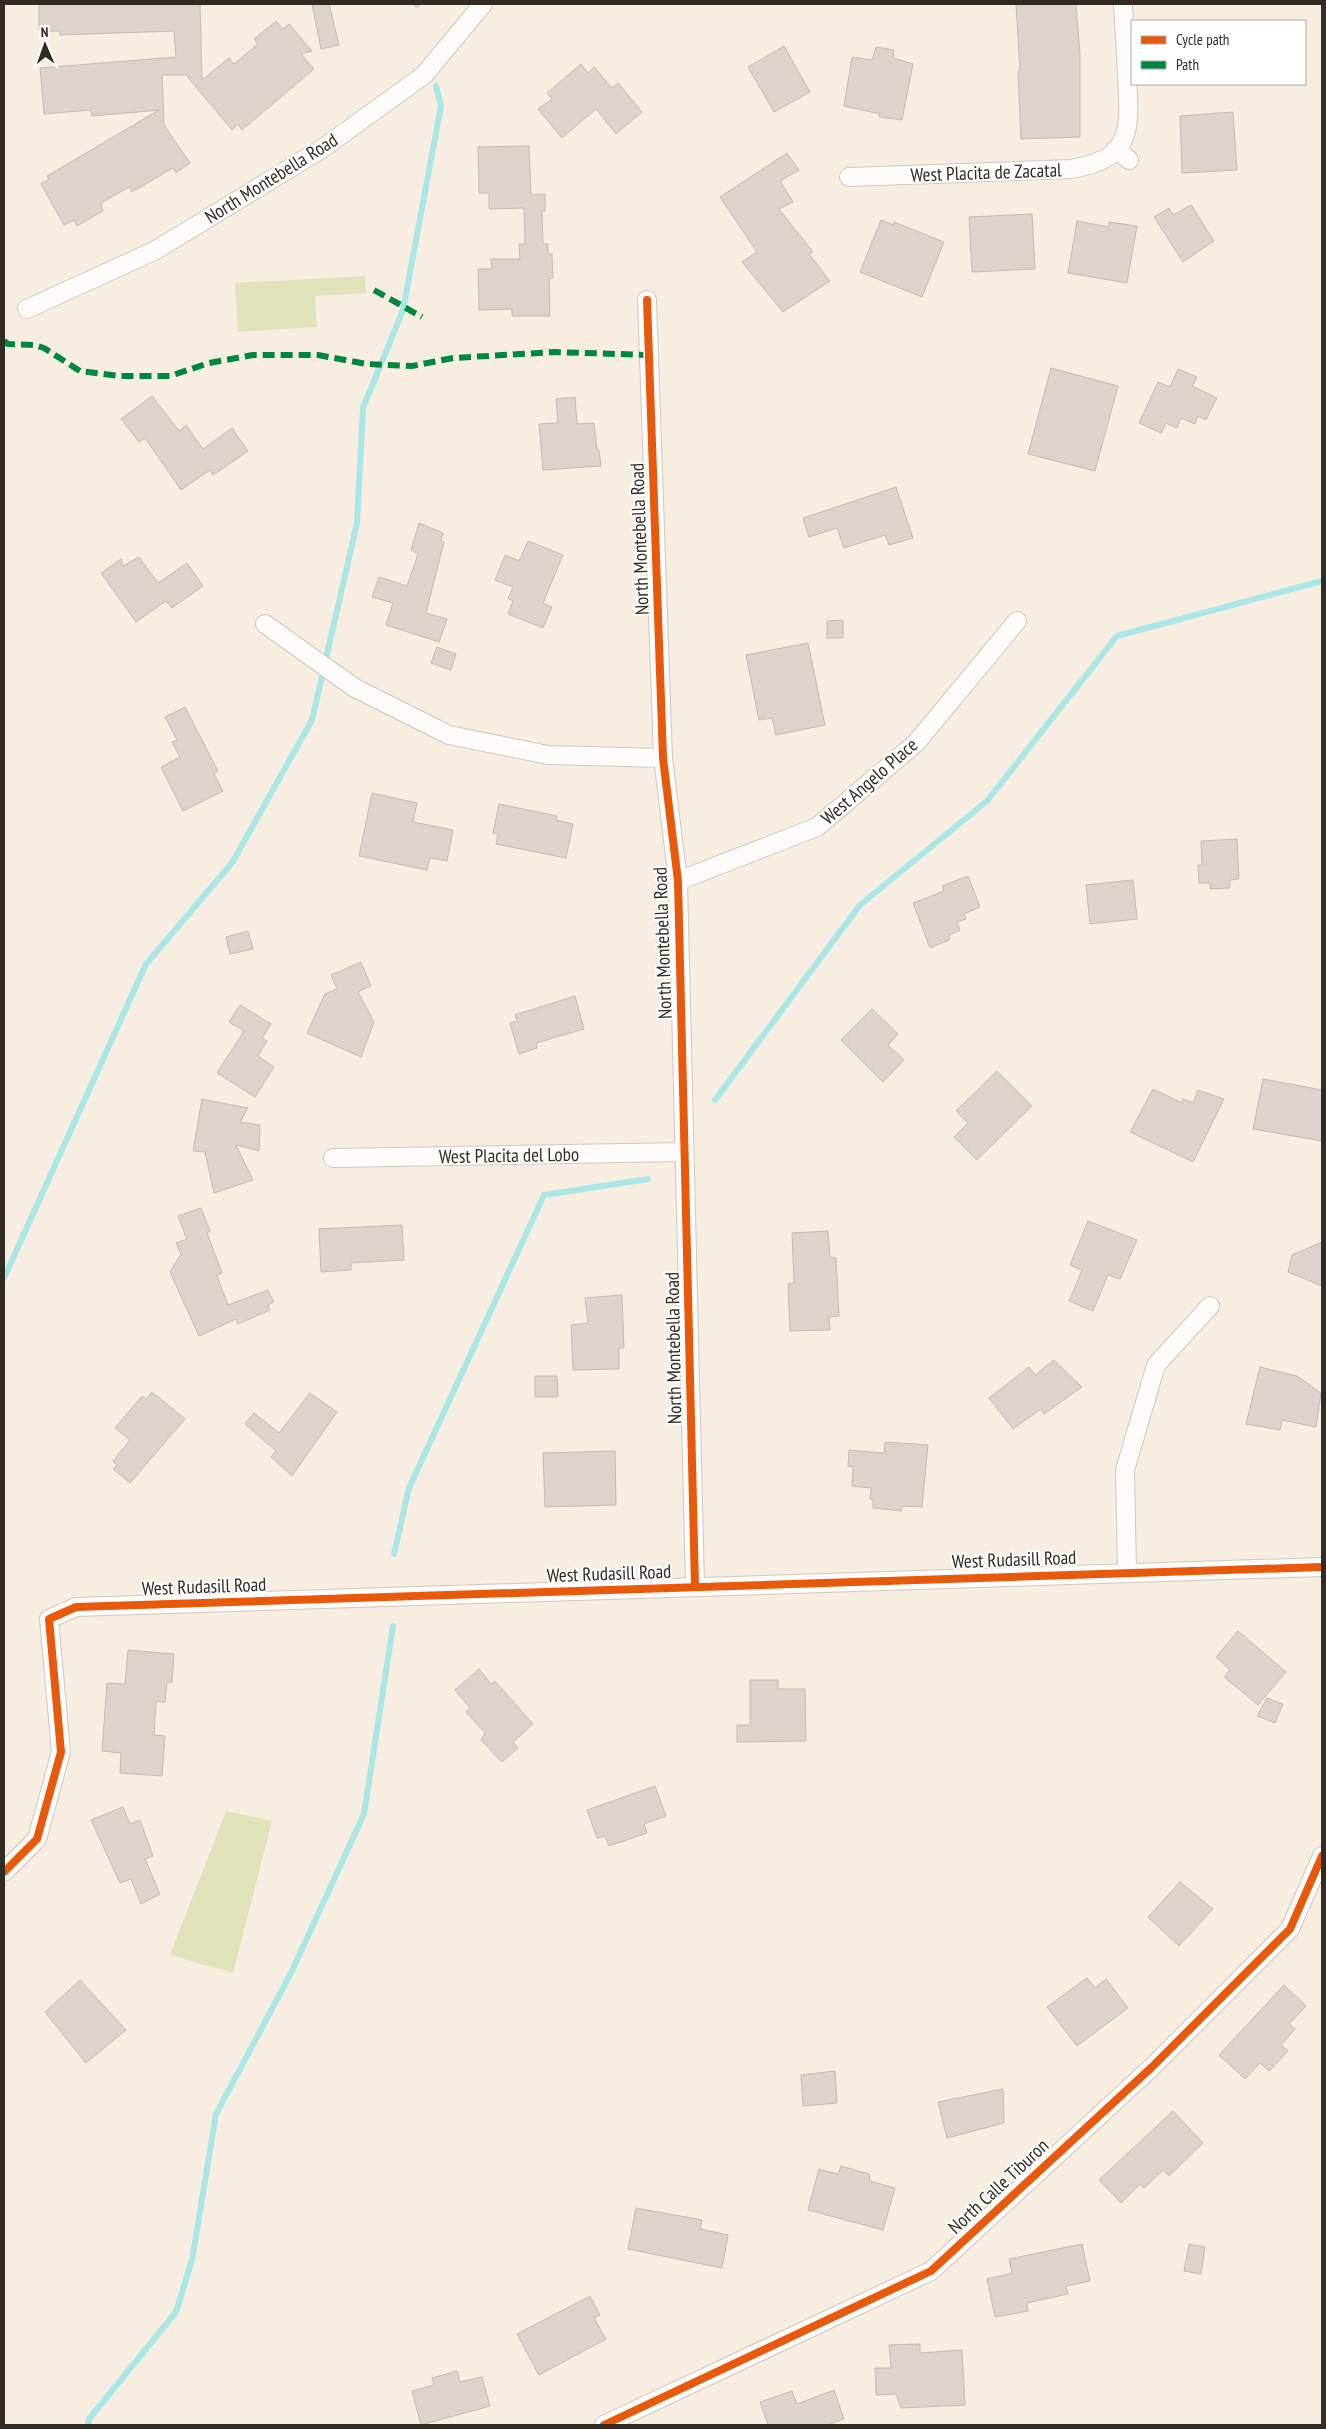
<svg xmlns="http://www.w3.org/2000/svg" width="1326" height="2429" font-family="'PT Sans Narrow',sans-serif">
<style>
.green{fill:#dee3ba}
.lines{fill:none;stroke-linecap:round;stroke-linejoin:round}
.stream{stroke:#aae6e6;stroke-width:6}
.building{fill:#ddd3cc;stroke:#c3bab3}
.minor-casing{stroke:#cfc8be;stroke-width:20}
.minor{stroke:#fefcfa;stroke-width:18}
.quiet{stroke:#00873e;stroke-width:6;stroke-dasharray:12 6;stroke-linecap:butt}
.cycleway-casing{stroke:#fff;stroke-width:11}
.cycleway{stroke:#e8590c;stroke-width:8}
.labels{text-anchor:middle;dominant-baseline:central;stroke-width:4;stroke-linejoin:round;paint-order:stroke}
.street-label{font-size:19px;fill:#312b23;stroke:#fff}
</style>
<rect width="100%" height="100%" fill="#f7eee1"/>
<g class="green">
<polygon points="365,276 366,293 315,296 317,327 238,332 235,283"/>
<polygon points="226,1811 272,1821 233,1973 170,1955"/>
</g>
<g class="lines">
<g class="stream">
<polyline points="417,4 417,5"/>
<polyline points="715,1100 860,905 987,801 1117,636 1322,581"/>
<polyline points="4,1278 146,964 232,863 312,720 357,523 363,408 403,310 441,106 436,86"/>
<polyline points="394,1554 409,1488 544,1195 648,1179"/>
<polyline points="88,2425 89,2419 176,2312 192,2260 216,2114 291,1973 364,1814 393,1626"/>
</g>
</g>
<g class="building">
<polygon points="39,4 200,4 202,80 229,58 234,64 258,44 254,39 276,21 283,29 289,24 312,51 301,54 314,69 242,130 238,124 232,130 186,75 162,75 164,125 190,163 176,173 173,168 132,192 129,187 101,203 103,211 77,226 74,220 64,225 41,184 49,179 47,176 159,110 92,116 91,110 44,114 40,68 176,57 174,31 60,35 59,31 39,31"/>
<polygon points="312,4 329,4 339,45 321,49"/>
<polygon points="1016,4 1076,4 1080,54 1080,137 1021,139 1018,71 1020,71"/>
<polygon points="784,46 810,92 774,112 748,67"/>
<polygon points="876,47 894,50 893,58 913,64 902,120 879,117 880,114 844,106 852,57 872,60"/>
<polygon points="581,64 588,73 594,67 612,88 618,83 642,112 616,134 596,109 562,138 538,109 552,99 547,93"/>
<polygon points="1233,112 1237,170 1182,173 1180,116"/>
<polygon points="529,146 531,195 545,194 545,211 542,211 543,244 548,244 548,254 552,254 553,278 549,279 550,316 512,316 512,309 479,310 478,269 492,269 491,259 520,259 519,244 525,244 524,208 489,209 489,193 479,193 478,147"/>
<polygon points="787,153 799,170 780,181 793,202 779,209 813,252 809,254 830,281 783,312 742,262 757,252 720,197"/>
<polygon points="1191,205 1214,241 1183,262 1154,217 1169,208 1173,215"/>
<polygon points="1032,214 1035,269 972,272 969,217"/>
<polygon points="881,220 894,225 894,222 944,242 922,297 860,272"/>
<polygon points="1077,221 1109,227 1109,222 1137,226 1127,283 1068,273"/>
<polygon points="1051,368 1118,386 1095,471 1028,454"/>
<polygon points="1178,369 1197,377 1192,386 1217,398 1206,420 1198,416 1195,424 1181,418 1177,428 1166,423 1161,433 1139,423 1158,382 1170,387"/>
<polygon points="152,396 179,431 186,425 203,449 232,428 248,451 213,475 210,470 181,490 145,438 139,442 121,419"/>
<polygon points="575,397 577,424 594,423 597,450 599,450 601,466 543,470 539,424 558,423 556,399"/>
<polygon points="896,487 913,538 889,545 885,535 844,548 837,528 809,537 803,518"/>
<polygon points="419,523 443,533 441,541 444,542 426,613 447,619 439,642 386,625 393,603 372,597 379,577 407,586 418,554 411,550"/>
<polygon points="528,541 563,555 543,603 552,607 543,628 508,614 513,601 508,598 513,587 495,580 505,555 519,561"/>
<polygon points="139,557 158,583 187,563 203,586 172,608 166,601 136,622 101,573 121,559 123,566"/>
<polygon points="843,620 843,638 827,638 827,621"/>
<polygon points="808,643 825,725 776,735 772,718 759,720 746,655"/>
<polygon points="437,647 456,654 451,670 431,663"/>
<polygon points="185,707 218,771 214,774 223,791 183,811 161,767 180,757 172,742 177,740 165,717"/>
<polygon points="372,793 417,803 413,822 453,830 447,861 430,858 427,870 359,856"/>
<polygon points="499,804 557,816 556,820 573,824 566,858 496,844 498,834 493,833"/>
<polygon points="1237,839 1239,879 1230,880 1230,888 1210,889 1210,883 1199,883 1198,865 1202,865 1201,841"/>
<polygon points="968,876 980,907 964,914 966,919 957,922 960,930 949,935 949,940 930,948 913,903 944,891 942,886"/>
<polygon points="1133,880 1137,919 1090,924 1086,885"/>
<polygon points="248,931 253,949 230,954 226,937"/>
<polygon points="361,962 371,986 358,992 374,1022 361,1057 307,1033 325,994 337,989 331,975"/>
<polygon points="575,996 584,1029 536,1043 537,1048 519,1054 510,1023 517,1021 515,1015"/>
<polygon points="240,1005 271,1024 262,1038 267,1041 258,1056 274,1067 255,1097 217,1073 244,1031 229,1022"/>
<polygon points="872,1009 898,1034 888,1045 904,1060 883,1082 841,1040"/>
<polygon points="997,1071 1032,1106 977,1160 954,1137 968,1123 956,1111"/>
<polygon points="1263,1079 1322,1090 1322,1141 1253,1129"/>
<polygon points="1153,1089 1182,1103 1183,1099 1193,1103 1198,1090 1224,1099 1193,1162 1130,1132"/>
<polygon points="202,1099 248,1108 240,1122 260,1125 259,1151 236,1145 253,1180 214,1193 205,1152 193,1151"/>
<polygon points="201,1208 210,1231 207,1233 222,1273 217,1276 228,1305 268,1290 274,1302 268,1305 270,1310 238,1324 236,1319 199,1336 170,1272 181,1254 176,1243 187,1239 178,1216"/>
<polygon points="1088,1221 1137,1240 1120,1279 1108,1275 1093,1311 1069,1301 1082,1270 1070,1265"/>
<polygon points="402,1225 404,1260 351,1263 351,1270 321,1272 319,1229"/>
<polygon points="828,1231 830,1257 836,1258 839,1316 829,1317 830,1330 790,1331 788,1284 794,1283 792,1233"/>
<polygon points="1322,1242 1322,1286 1288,1272 1292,1255"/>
<polygon points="622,1295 624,1348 619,1348 619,1369 573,1370 571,1325 588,1323 585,1298"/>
<polygon points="1054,1360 1082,1387 1044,1414 1041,1409 1013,1429 989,1398 1029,1367 1035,1375"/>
<polygon points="1260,1367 1297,1376 1321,1393 1316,1427 1282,1420 1280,1430 1246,1424"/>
<polygon points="535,1376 557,1376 558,1397 535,1397"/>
<polygon points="152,1392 185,1419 130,1483 113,1469 117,1465 113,1461 130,1440 115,1428 142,1396 146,1399"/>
<polygon points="310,1393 337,1412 292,1476 271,1457 276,1451 245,1424 254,1413 279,1433"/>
<polygon points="885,1442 928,1445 922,1507 902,1506 901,1511 873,1508 873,1500 870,1499 871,1488 852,1486 853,1467 848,1466 849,1450 884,1453"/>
<polygon points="615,1451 616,1505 545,1507 543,1453"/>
<polygon points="1238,1631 1286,1672 1258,1705 1224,1677 1230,1670 1216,1657"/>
<polygon points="128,1650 174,1654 172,1682 167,1682 165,1702 156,1702 154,1735 165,1736 162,1776 120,1773 121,1753 102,1751 107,1683 125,1684"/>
<polygon points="479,1669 491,1684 495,1681 533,1724 513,1742 518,1748 502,1762 481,1740 485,1733 466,1712 470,1708 455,1690"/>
<polygon points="750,1680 778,1680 778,1689 805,1689 806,1741 737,1742 737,1725 750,1725"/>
<polygon points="1267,1698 1283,1704 1275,1723 1257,1716"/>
<polygon points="655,1786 666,1816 644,1824 647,1833 609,1846 605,1836 597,1838 587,1810"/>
<polygon points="123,1807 130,1824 140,1820 153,1856 145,1859 160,1894 141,1904 131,1879 120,1883 91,1820"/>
<polygon points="1180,1882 1213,1909 1179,1946 1148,1917"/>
<polygon points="1087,1978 1095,1988 1106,1979 1128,2008 1077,2046 1047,2007"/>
<polygon points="80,1980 126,2030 86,2063 45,2012"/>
<polygon points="1284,1985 1306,2006 1289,2024 1295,2029 1281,2045 1288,2051 1269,2071 1260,2063 1245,2079 1219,2055"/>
<polygon points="835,2071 837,2103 803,2106 801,2075"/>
<polygon points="1003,2089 1004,2123 947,2138 938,2102"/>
<polygon points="1173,2111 1203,2143 1169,2176 1163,2170 1144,2188 1140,2184 1121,2203 1099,2180"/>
<polygon points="841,2166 869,2174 870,2181 895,2188 883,2230 808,2210 819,2169 838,2174"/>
<polygon points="636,2208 702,2220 700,2229 728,2235 722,2268 628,2249"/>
<polygon points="1082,2244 1090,2281 1066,2286 1068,2294 1027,2303 1028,2311 995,2317 987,2279 1012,2273 1009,2259"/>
<polygon points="1189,2244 1205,2247 1201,2274 1184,2271"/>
<polygon points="590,2296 600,2315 594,2318 606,2339 539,2375 517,2334"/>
<polygon points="920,2344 920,2353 962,2350 965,2405 901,2408 896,2394 876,2395 875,2368 891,2368 889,2345"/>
<polygon points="457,2371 460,2382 482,2377 490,2406 421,2425 412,2391 434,2385 432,2378"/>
<polygon points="834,2390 844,2419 828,2425 768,2425 760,2402 792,2391 797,2404"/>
</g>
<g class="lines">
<g class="minor-casing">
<g id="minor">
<polyline points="1116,149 1129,160"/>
<path d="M849 177 1071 169C1133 159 1130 130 1127 77 1126 52 1124 28 1123 4"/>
<polyline points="647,300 663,758 678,881 695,1586"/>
<polyline points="27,309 156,250 323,148 424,75 483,4"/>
<polyline points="265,624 355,688 449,735 548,755 663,758"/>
<polyline points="678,881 817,827 916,743 1017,621"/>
<polyline points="333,1158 684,1152"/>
<polyline points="1127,1572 1125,1470 1156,1365 1210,1306"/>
<polyline points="4,1872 37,1839 61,1752 49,1619 76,1607 1322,1567"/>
<polyline points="604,2425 931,2271 1152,2067 1290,1929 1322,1856"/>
</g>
</g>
<use href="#minor" class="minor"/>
<g class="quiet">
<polyline points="374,290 422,317"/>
<polyline points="4,341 8,344 34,345 44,348 80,371 119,376 170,376 209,363 253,355 318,355 367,364 412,366 453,358 555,352 649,355"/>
</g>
<g class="cycleway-casing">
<g id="cycleway">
<polyline points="647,300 663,758 678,881 695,1586"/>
<polyline points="4,1872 37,1839 61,1752 49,1619 76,1607 1322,1567"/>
<polyline points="604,2425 931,2271 1152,2067 1290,1929 1322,1856"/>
</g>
</g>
<use href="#cycleway" class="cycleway"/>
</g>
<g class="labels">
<g class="street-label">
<text transform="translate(986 172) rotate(-2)">West Placita de Zacatal</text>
<text transform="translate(271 178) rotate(-32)">North Montebella Road</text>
<text transform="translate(639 539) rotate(-92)">North Montebella Road</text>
<text transform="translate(869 781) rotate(-41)">West Angelo Place</text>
<text transform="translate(662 943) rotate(-92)">North Montebella Road</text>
<text transform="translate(509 1155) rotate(-1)">West Placita del Lobo</text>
<text transform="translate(673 1348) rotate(-91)">North Montebella Road</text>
<text transform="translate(1014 1559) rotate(-2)">West Rudasill Road</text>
<text transform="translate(609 1573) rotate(-2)">West Rudasill Road</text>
<text transform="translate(204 1586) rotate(-2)">West Rudasill Road</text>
<text transform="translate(998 2186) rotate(-43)">North Calle Tiburon</text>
</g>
</g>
<rect width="1326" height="2429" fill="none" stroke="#312b23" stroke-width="10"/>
<rect x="1131" y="20" width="175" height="65" fill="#ffffff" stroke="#adaaa7"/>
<rect x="1141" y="36" width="25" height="8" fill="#e8590c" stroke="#adaaa7"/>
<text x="1176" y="45" font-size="15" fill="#312b23">Cycle path</text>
<rect x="1141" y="61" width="25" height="8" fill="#00873e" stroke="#adaaa7"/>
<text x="1176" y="70" font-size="15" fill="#312b23">Path</text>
<g transform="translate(45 45) rotate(358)" stroke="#ffffff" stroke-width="4" paint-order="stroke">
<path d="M0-4L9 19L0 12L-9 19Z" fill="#312b23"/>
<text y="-8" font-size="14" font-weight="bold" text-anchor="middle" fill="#312b23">N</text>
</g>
</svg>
